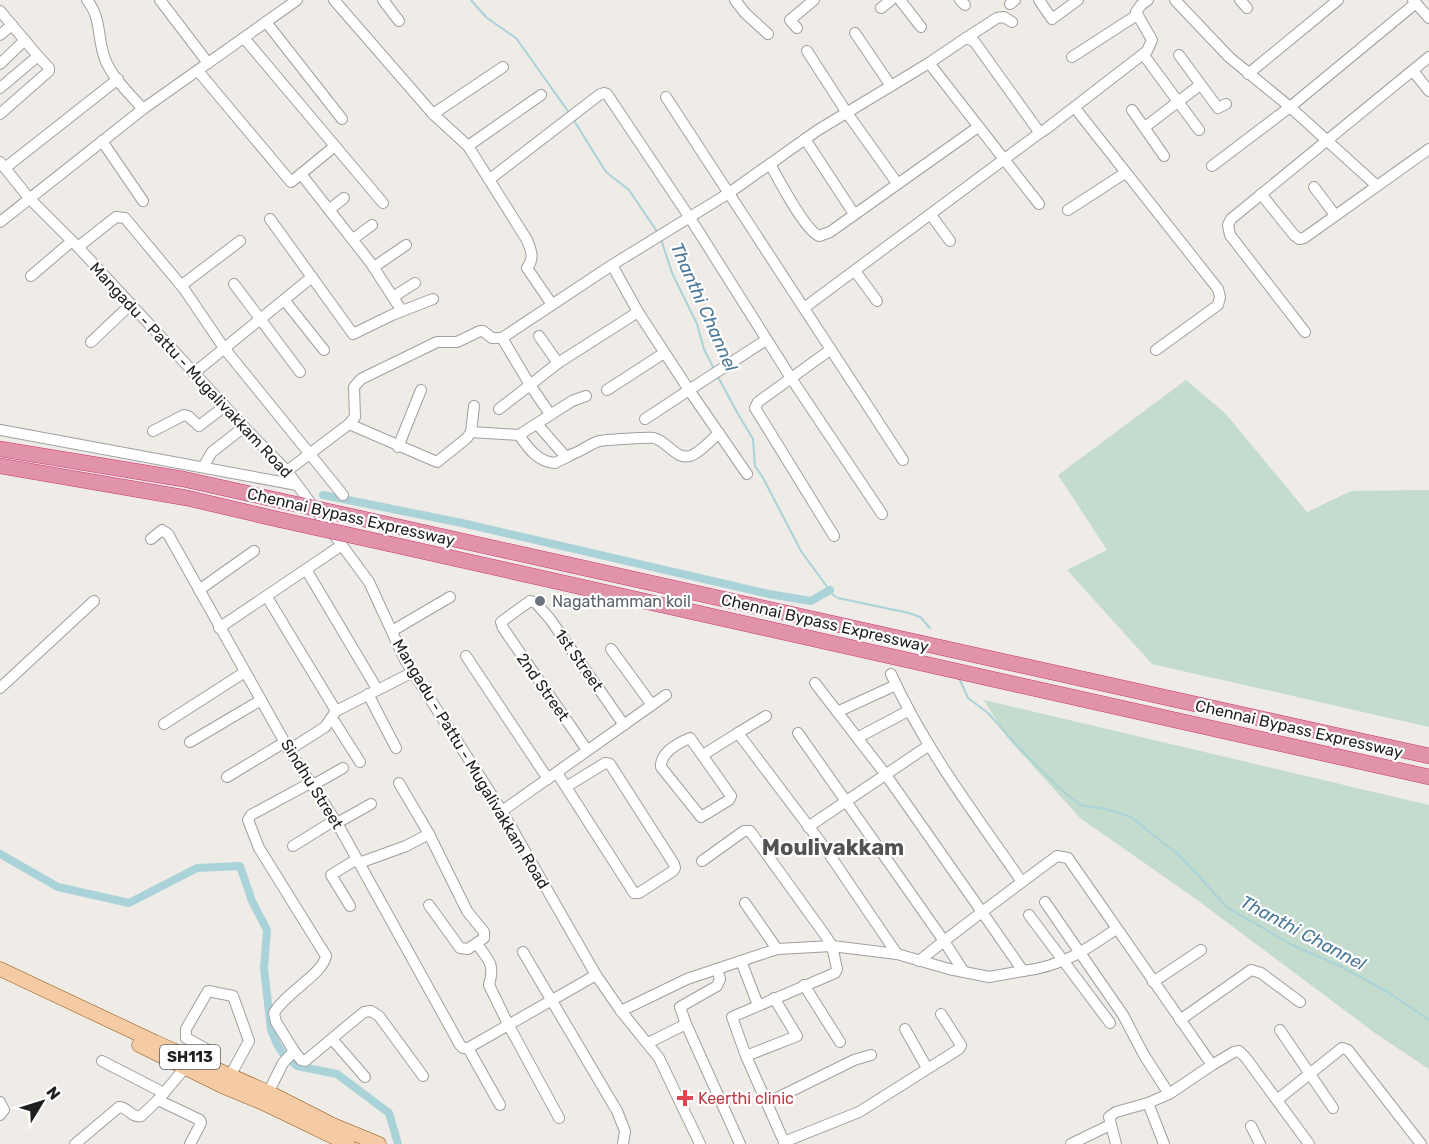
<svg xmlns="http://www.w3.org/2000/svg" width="1429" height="1144" font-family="Rubik,sans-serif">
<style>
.wetland{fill:#c4dcce}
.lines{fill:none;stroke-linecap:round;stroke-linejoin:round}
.stream{stroke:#a9d3d9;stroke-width:2}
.canal{stroke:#a9d3d9;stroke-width:8}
.minor-casing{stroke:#a0a0a0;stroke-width:12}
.major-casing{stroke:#8e560c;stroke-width:15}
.highway-casing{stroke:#cd3276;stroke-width:16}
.minor{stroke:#fff;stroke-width:10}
.major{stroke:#f5cba5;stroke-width:14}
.highway{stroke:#e093a9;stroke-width:15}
.highway-bridge-casing{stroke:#cd3276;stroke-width:16;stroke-linecap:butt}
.highway-bridge{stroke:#e093a9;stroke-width:15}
.worship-dot{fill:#6b7280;stroke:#fff;stroke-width:2}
.health-dot{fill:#e0444e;stroke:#fff;stroke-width:2}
.labels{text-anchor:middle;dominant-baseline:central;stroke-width:4.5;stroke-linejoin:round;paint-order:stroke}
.shield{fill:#fff;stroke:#626262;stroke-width:1.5}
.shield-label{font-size:15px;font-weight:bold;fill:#1f1f1f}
.street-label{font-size:16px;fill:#1f1f1f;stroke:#fff}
.worship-label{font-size:16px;fill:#5b616d;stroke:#fff;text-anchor:start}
.health-label{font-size:16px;fill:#be3a42;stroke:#fff;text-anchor:start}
.water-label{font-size:18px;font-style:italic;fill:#4c7998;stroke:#fff}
.district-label{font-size:22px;font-weight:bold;fill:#525252;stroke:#fff}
</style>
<rect width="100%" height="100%" fill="#efebe6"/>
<g class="wetland">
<polygon points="1186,380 1225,413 1307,512 1351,491 1429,490 1429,727 1152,664 1067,570 1107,550 1058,475"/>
<polygon points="984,700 1429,805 1429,1069 1375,1033 1196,899 1080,818 1006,736"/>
</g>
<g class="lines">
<g class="stream">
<polyline points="471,0 487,18 516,38 570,114"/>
<polyline points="573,119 606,172 629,190 658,233"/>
<polyline points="661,239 672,273 697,324 704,349 714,369"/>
<polyline points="718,377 738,414 753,439 755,466 762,476 801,551 833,595 838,598 909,613 920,617 930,628"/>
<polyline points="959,678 968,698 988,713 1020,749 1058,787 1080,805 1106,809 1131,817 1181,857 1228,908 1292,945 1340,966 1386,991 1429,1020"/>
</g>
<g class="canal">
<polyline points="323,495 462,523 769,594 811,601 830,590"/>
<polyline points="0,854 58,887 129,903 197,868 240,866 252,901 267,930 264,968 271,1030 277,1044 284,1055 297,1066 337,1074 389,1113 398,1144"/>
</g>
<g class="minor-casing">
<g id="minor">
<path d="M87 0C102 18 97 39 105 59 112 78 130 94 143 109"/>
<polyline points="160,0 208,63"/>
<path d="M334 0 433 114 468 146 527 240C531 250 535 258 527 268L551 303"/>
<polyline points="383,0 399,21"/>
<polyline points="735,0 745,13 768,34"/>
<polyline points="900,0 921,27"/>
<polyline points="960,0 965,5"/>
<polyline points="1039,0 1052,19 1078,0"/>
<polyline points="1175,0 1229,57 1290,107 1376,185"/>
<polyline points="1240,0 1247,8"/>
<polyline points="1413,0 1429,18"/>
<polyline points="1010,4 1015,0"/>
<polyline points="881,8 891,0"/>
<polyline points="0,11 38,56 0,88"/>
<polyline points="266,22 342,119"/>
<polyline points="797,28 790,20 814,0"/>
<polyline points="855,33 891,86"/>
<polyline points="0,35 12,25"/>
<polyline points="244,38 383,203"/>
<polyline points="966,38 997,18 1004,17 1012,22"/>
<polyline points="807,51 847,113 897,183"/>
<polyline points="1143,54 1199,130"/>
<polyline points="1179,55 1218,108 1226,104"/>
<polyline points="1072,57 1137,15"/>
<polyline points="929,63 1039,204"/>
<polyline points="0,64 25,40"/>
<polyline points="198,71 291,182 335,146"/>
<polyline points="1413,71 1429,91"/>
<polyline points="1248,74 1338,0"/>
<polyline points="666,97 903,460"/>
<polyline points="1075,108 1218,289 1220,297 1218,305 1156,350"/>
<polyline points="1132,110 1164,156"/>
<polyline points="0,114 49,71 49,68 38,56"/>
<polyline points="433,114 503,67"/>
<polyline points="1145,127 1200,85"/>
<polyline points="805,139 854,214"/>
<polyline points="102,141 143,201"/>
<polyline points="468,146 541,95"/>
<polyline points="0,162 29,198 78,247 244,427 287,471 369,582 405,660 502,811 596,975 621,1011 659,1058 700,1144"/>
<path d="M770 164C779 180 804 229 819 236L830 232 978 127"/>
<polyline points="1212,166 1290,107 1416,3"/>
<polyline points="5,168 118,79"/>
<polyline points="301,174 370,262 402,311"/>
<polyline points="490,179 599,95 604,93 607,94 690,218 791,378 882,514"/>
<polyline points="1314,187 1335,215"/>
<polyline points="1261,194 1294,235 1299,239 1304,238 1429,149"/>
<polyline points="329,210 344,198"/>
<polyline points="1068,210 1125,173"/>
<polyline points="931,215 950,241"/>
<polyline points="270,219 353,334 392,315 433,299"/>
<polyline points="0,222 143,109 297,0"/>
<polyline points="353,239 372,225"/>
<polyline points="78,247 116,217 125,218 184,289 224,348 343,495"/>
<polyline points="612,265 638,312 689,390 645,419"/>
<polyline points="374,267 406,245"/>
<polyline points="855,271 877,301"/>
<polyline points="31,276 72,241"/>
<polyline points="234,284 300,372"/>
<polyline points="182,285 240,241"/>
<polyline points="393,297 415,283"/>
<polyline points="285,301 324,350"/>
<polyline points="804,308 1041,132"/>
<polyline points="1305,332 1230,235 1228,225 1231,219 1429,57"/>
<polyline points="539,336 558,363"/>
<polyline points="502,338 530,385 558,363 638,312"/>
<polyline points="91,342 131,304"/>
<polyline points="830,350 758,402 755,408 834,536"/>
<polyline points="194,373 312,277"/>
<polyline points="607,390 664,353"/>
<polyline points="499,409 530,385 550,414"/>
<polyline points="349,424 437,462 467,438 471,432 474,406"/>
<path d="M537 424 565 456C577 455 587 445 599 441 603 440 650 437 654 438 667 441 676 460 690 456 700 453 711 440 719 433"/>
<polyline points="0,430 297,485"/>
<polyline points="153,431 184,415 188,416 199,426 225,406"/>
<polyline points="471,432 519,435 572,401 586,396"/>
<path d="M519 435C528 448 538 462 555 463L569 456"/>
<polyline points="398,447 421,390"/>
<polyline points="203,467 212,452 244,427"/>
<polyline points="287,471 349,424 355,417 354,387 361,379 437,342 457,342 480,331 483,331 492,338 502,338 612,265 729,193 818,130 929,63 966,38 974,41 1037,129 1041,132 1046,129 1147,51 1152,40 1136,12 1141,5 1148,0"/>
<polyline points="747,474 689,390 766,340"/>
<polyline points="151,539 162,530 168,534 289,750 337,823 460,1045 463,1048 468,1048"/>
<polyline points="307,571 377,689"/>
<polyline points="199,590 254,551"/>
<polyline points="267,597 336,711"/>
<polyline points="219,628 342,545"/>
<polyline points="392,631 450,597"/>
<polyline points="611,649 652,705"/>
<polyline points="466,656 548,779"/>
<path d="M891 674C925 749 975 814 1022 882L982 912 1023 971C1063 966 1084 951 1116 929"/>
<polyline points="0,688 94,601"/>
<polyline points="368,694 396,748"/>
<polyline points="837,712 896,685"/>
<polyline points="332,718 360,762"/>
<polyline points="164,724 245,672"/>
<polyline points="738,733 766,716"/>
<polyline points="798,733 944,941 982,912 886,775 815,683"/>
<path d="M690 738 731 796 729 800 701 817 661 767C660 753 678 743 690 738Z"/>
<polyline points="857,738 908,711"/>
<polyline points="190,742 261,700"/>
<polyline points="289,750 325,727 336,711 413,672"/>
<polyline points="587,750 503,628 501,622 530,601 536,603 550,619 624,725"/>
<polyline points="703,755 738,733 825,848 897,954"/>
<polyline points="557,773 634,893 639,893 673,871 675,868 674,864 610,764 605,763 566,787"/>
<polyline points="227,777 285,742"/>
<polyline points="399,783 429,834 467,911 484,932 484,938 468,949 460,948 429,905"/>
<polyline points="313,785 343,768"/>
<polyline points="502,811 666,695"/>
<polyline points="337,823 371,804"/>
<polyline points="808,827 928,746"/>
<polyline points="293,846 335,820"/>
<polyline points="702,861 744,831 750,831 825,935 832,946 837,969 835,973 732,1017 746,1056 785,1144"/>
<polyline points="359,863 406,846 429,834"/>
<polyline points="1022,882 1057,856 1068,858 1212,1065 1169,1094 1148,1103 1164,1144"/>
<polyline points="1045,902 1123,1015 1144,1055 1169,1094"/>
<polyline points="745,903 777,949"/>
<polyline points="350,906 331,875 357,859"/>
<polyline points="1029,915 1110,1023"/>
<path d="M477 944C489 961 495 964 489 985L508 1024 559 1118"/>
<polyline points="523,952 617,1111 625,1131 623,1144"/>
<polyline points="741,961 758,1005"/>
<polyline points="919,961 944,941 964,972"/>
<polyline points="1153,982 1201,950"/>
<polyline points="804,985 840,1042"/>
<polyline points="621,1011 687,979 777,949 832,946 897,954 949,969 989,977 1023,971"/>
<polyline points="1180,1020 1251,970 1261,973 1300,1002"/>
<polyline points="686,1024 680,1007 717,986 720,979 717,969"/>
<polyline points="905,1029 927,1068"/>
<polyline points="1280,1030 1333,1108"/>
<polyline points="332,1039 365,1077"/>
<polyline points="648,1043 686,1024 740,1144"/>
<polyline points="468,1048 596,975"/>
<polyline points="468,1048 500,1105"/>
<polyline points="294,1051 301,1060 305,1061 364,1012 371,1011 379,1016 423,1076"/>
<polyline points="746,1056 797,1036 774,998"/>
<polyline points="102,1061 164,1093 158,1100 200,1120 201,1123 190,1144"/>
<polyline points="207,1065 210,1051 186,1038 186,1029 208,991 233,996 249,1041 230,1076"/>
<polyline points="1212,1065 1234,1052 1239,1051 1246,1058 1309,1144"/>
<polyline points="164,1093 189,1063"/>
<path d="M265 1099 283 1063 294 1051 276 1022 274 1013C285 993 323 974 326 956L259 848 248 820 251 815 312 782"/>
<polyline points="1277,1100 1342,1048 1348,1050 1421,1144"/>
<polyline points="0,1102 4,1110 0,1115"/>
<polyline points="767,1103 854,1060 871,1055"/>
<polyline points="1251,1126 1260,1144"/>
<polyline points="784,1142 859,1112 959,1049 961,1045 941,1014"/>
<path d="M75 1144 119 1107C128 1107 131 1118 141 1116L158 1100"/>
<polyline points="1071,1144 1110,1125"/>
<polyline points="1116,1144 1109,1117 1116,1112 1148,1103"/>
</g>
</g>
<g class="major-casing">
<g id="major">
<polyline points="0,969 155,1042 270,1093 333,1125 379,1144"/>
<polyline points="139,1045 222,1086 263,1103 348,1144"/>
</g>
</g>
<g class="highway-casing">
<g id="highway">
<polyline points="0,449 183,479 277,500"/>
<polyline points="0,466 187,498 281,520"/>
<polyline points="386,524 1429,756"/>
<polyline points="390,544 1429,777"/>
</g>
</g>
<use href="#minor" class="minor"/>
<use href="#major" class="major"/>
<use href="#highway" class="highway"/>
<g class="highway-bridge-casing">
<g id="highway-bridge">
<polyline points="277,500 386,524"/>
<polyline points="281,520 390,544"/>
</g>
</g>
<use href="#highway-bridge" class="highway-bridge"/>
</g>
<circle class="worship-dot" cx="540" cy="601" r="6"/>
<path class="health-dot" d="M682 1089h6v6h6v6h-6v6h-6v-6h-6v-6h6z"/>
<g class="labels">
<rect class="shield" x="160" y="1045" width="60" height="24" rx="4.5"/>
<g class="shield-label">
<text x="190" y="1057">SH113</text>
</g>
<g class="street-label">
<text transform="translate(191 370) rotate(47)">Mangadu - Pattu - Mugalivakkam Road</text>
<text transform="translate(351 517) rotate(13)">Chennai Bypass Expressway</text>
<text transform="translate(825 623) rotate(13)">Chennai Bypass Expressway</text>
<text transform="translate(579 660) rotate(55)">1st Street</text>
<text transform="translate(543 687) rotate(55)">2nd Street</text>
<text transform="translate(1299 729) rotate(13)">Chennai Bypass Expressway</text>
<text transform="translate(471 764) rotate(59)">Mangadu - Pattu - Mugalivakkam Road</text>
<text transform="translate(312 784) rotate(58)">Sindhu Street</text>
</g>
<g class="worship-label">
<text x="552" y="601">Nagathamman koil</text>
</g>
<g class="health-label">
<text x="698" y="1098">Keerthi clinic</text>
</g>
<g class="water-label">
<text transform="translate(704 307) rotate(66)">Thanthi Channel</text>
<text transform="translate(1303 933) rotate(28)">Thanthi Channel</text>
</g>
<g class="district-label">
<text x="833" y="847">Moulivakkam</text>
</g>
</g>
<g transform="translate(42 1102) rotate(52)" stroke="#ffffff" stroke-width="4.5" paint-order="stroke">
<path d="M0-4.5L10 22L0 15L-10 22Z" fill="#1f1f1f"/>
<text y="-9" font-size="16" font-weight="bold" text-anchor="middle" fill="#1f1f1f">N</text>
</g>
</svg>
